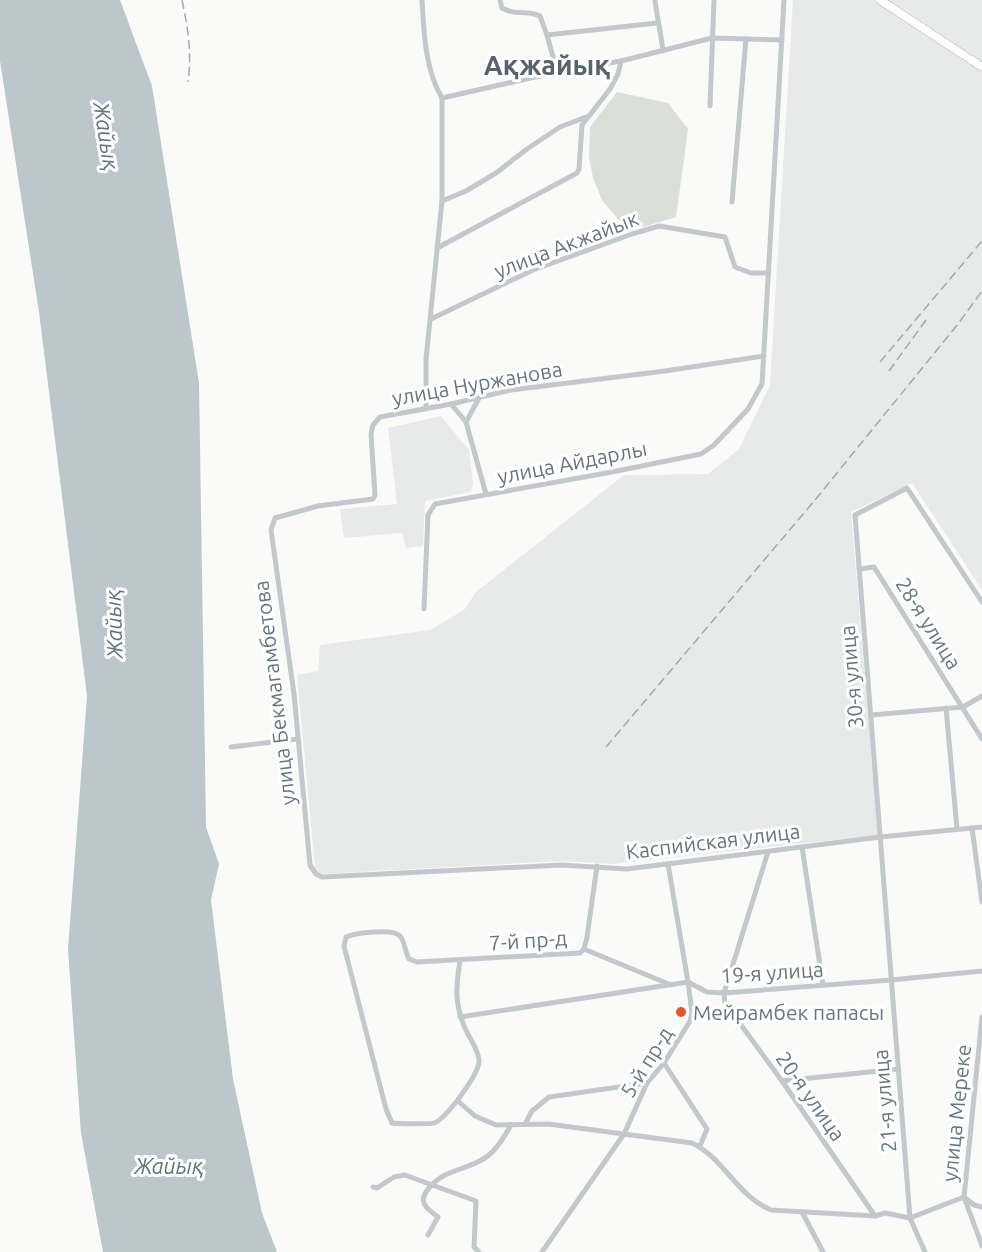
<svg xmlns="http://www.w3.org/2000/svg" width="982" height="1252" font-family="Ubuntu,sans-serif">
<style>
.built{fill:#e8e9e9}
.green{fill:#dadfd7}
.water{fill:#bbc7cb}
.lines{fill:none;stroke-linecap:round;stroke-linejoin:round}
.secondary-casing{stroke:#b3babf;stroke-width:9}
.street{stroke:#c3c8cc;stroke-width:5}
.secondary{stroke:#fff;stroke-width:8}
.rail{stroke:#a2aab0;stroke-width:1.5;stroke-dasharray:9 4.5;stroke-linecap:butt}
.poi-dot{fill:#e4572e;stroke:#fff;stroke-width:2}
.labels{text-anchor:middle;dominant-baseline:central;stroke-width:6;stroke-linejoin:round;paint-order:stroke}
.street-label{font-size:21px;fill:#657683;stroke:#fff}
.poi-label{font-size:21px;fill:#657683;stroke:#fff;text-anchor:start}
.water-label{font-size:22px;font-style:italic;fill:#60757c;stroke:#fff}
.district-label{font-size:27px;font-weight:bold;fill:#57646e;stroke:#fff}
</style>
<rect width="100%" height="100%" fill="#fafaf8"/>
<g class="built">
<polygon points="793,0 982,0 982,590 912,483 851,512 878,835 613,864 561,861 320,874 315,867 297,675 318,671 320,645 430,630 464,610 476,592 624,475 708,474 739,449 770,385"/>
<polygon points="441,416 469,450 473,484 471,492 425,501 423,546 406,548 402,533 344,538 340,509 397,504 388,428"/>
</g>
<polygon class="green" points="617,92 668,103 688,129 676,217 643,227 622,224 602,200 593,178 589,157 590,127"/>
<polygon class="water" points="0,0 120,0 152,86 199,383 206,827 219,864 211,900 233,1079 262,1213 277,1252 103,1252 81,1133 68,949 87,696 39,312 0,61"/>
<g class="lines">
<g class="secondary-casing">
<polyline id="secondary" points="880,0 982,67"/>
</g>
<g class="street">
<path d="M422 0C424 33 425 69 442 98"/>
<path d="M500 0 502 8C516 16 529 10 540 16L547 35"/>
<path d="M655 0C657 18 661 33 663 51"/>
<polyline points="557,72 547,35 657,23"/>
<polyline points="710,106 714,0"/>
<polyline points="442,201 466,191 496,173 527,149 560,127 586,117"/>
<polyline points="732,202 746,39"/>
<polyline points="439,247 577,173 579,169 582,125 610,89 618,74 621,61"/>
<polyline points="431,319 533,270 632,234 659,226 725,237 735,267 751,273 768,273"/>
<polyline points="764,356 665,371 511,390 451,404 380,417 373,425 371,434 375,495 373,499 318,506 275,518 271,530 294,694 310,865 316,874 322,877 561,865 627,869 880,837 982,827"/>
<polyline points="479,398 466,422 486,494"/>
<polyline points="451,404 466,422"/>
<polyline points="426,409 426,359 442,201 442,98 557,72 621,61 712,38 782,40"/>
<polyline points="859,569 874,567 982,739"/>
<polyline points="424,609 428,515 435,504 612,472 701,454 714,445 748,409 762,384 784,0"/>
<polyline points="946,708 957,829"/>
<polyline points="871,715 963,707 982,696"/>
<polyline points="231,747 298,739"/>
<polyline points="972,828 982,902"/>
<polyline points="802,847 823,985"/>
<polyline points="768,852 724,993 725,1003 782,1081 875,1216"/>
<polyline points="584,949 671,985"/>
<path d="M460 960C456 987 454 1002 465 1028 469 1038 479 1050 479 1061 479 1074 446 1119 434 1123 431 1124 396 1124 392 1123L386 1109 344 946 346 937C355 933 393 928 400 936 405 942 405 952 409 959L417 962 580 953 584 949 587 937 597 866"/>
<polyline points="460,1017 688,982 707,992 724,993 891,980 982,971"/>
<polyline points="982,1017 964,1197 982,1246"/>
<polyline points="664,1063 707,1129 700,1146"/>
<polyline points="782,1081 898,1069"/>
<path d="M458 1101 475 1116 496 1125 548 1124 692 1143C724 1158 737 1196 771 1210L875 1216 885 1213 910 1218 964 1197 974 1205 982 1207"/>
<polyline points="525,1124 532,1111 549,1097 647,1083"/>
<polyline points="373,1187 377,1188 394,1177 405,1175 476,1201 474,1247 479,1252"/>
<polyline points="802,1212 823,1252"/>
<path d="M428 1235 438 1217C426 1208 417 1202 429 1188 448 1166 470 1171 489 1155 499 1147 505 1135 511 1125"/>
<polyline points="542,1252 624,1134 647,1083 664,1063 690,1021 692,1013 688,982 668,864"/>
<polyline points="925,1252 910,1218 855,515 907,488 982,602"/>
</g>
<use href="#secondary" class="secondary"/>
<g class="rail">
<path d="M182 0C188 28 192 53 188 82"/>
<polyline points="880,362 982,241"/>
<polyline points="889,371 926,320"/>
<polyline points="606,747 815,500 958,324 982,291"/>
</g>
</g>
<circle class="poi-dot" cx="681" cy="1012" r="6"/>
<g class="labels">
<g class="street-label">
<text transform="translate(566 244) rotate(-21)">улица Акжайык</text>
<text transform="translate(477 383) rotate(-10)">улица Нуржанова</text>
<text transform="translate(572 462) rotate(-11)">улица Айдарлы</text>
<text transform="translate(929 623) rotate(58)">28-я улица</text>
<text transform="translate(851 677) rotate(-95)">30-я улица</text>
<text transform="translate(274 693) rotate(-97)">улица Бекмагамбетова</text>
<text transform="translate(713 841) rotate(-7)">Каспийская улица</text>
<text transform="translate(528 940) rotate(-4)">7-й пр-д</text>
<text transform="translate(772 972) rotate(-4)">19-я улица</text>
<text transform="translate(646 1062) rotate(-58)">5-й пр-д</text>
<text transform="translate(811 1096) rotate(55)">20-я улица</text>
<text transform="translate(884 1101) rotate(-95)">21-я улица</text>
<text transform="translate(956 1113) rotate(-84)">улица Мереке</text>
</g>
<g class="poi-label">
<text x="693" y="1012">Мейрамбек папасы</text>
</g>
<g class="water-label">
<text transform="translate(107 136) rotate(81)">Жайық</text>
<text transform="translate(113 624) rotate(-92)">Жайық</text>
<text x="169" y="1165">Жайық</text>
</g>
<g class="district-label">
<text x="547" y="65">Ақжайық</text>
</g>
</g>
</svg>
